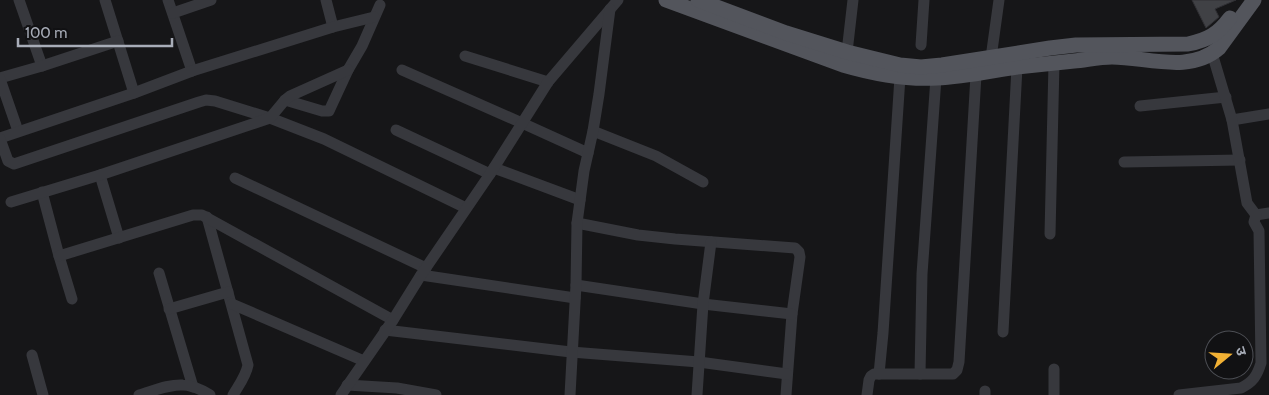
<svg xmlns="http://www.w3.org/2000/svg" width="1269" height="395" font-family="Cabin,'Noto Sans Devanagari',sans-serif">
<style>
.building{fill:#404145;stroke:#303034}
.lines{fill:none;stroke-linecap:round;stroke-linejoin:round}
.minor{stroke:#37383d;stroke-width:11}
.major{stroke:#53555c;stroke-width:15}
</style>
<rect width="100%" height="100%" fill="#161618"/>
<polygon class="building" points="1192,0 1236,0 1215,9 1219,17 1206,28"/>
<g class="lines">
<g class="minor">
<polyline points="19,0 42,66"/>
<polyline points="105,0 134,93"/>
<polyline points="168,0 192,71"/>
<polyline points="326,0 333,27"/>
<polyline points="173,13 211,0"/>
<polyline points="921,45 924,0"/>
<polyline points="847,52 853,0"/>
<polyline points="465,56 548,82"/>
<polyline points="990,65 999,0"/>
<polyline points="402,70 522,123 588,153"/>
<polyline points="0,78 42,66 118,41"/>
<polyline points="0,79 18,131"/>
<polyline points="285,100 322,111 329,111 348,70 362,46 380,5"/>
<polyline points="1140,106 1226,97"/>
<polyline points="1232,120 1269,114"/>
<polyline points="396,130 490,174"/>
<polyline points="593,131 656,156 703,182"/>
<polyline points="0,138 134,93 192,71 333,27 374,17"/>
<polyline points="0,139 8,161 14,164 199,102 206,100 215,101 270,118 324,139 466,208"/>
<polyline points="1124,162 1240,160"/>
<polyline points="494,168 580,200"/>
<polyline points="100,175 119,238"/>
<polyline points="235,178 426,268"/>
<polyline points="42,192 59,256 72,299"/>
<polyline points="11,202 100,175 270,118 285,100 290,96 348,70"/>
<polyline points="1256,215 1269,213"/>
<path d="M207 217 248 365C246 376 239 385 233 395"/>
<polyline points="577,223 638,235 675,239 795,248 799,252 800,257 792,314 786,395"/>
<polyline points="1050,234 1054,63"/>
<polyline points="59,256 193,215 202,215 393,320"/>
<polyline points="159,273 193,387"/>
<polyline points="421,275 575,298"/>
<polyline points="576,285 703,304 792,314"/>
<polyline points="232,304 364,361"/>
<polyline points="169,309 228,292"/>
<polyline points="385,330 571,352 699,362 787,374"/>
<polyline points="1003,332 1017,67"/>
<polyline points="32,355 43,395"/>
<polyline points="1054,369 1054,395"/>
<polyline points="879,374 883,333 900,77"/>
<polyline points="920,374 922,274 936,78"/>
<polyline points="347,385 397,388 436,395"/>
<polyline points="985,391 985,395"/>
<path d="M139 395C153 391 169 384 183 385 193 385 202 390 210 395"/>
<polyline points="341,395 393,320 421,275 490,174 548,82 618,0"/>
<polyline points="570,395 576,285 577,223 584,171 593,131 599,94 610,9"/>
<polyline points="697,395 703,304 711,242"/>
<polyline points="867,395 869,380 871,376 874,374 953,374 957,370 959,362 976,75"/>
<path d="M1179 395 1241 388C1253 382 1257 376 1261 363L1259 231 1254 222 1256 215 1247 203 1232 120 1212 53"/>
</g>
<g class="major">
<path d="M666 0 843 65C874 74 905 80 937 78 964 77 990 71 1017 67 1036 65 1055 63 1074 61 1086 60 1099 57 1112 57 1147 57 1189 74 1219 48L1254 0"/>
<path d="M698 0 786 33 847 52 900 65 921 67 942 65 1050 48 1076 45 1188 44C1208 40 1218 34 1230 18"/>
</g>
</g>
<g transform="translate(1229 355) rotate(72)"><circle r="24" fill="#111113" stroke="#4d4f55"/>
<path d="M0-4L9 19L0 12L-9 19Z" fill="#f2b134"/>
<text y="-8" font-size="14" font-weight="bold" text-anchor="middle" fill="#a8adb8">उ</text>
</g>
<path d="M18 38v8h154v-8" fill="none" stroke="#a8adb8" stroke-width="2.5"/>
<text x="25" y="38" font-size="15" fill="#a8adb8" stroke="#111113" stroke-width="4" paint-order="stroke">100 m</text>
</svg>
